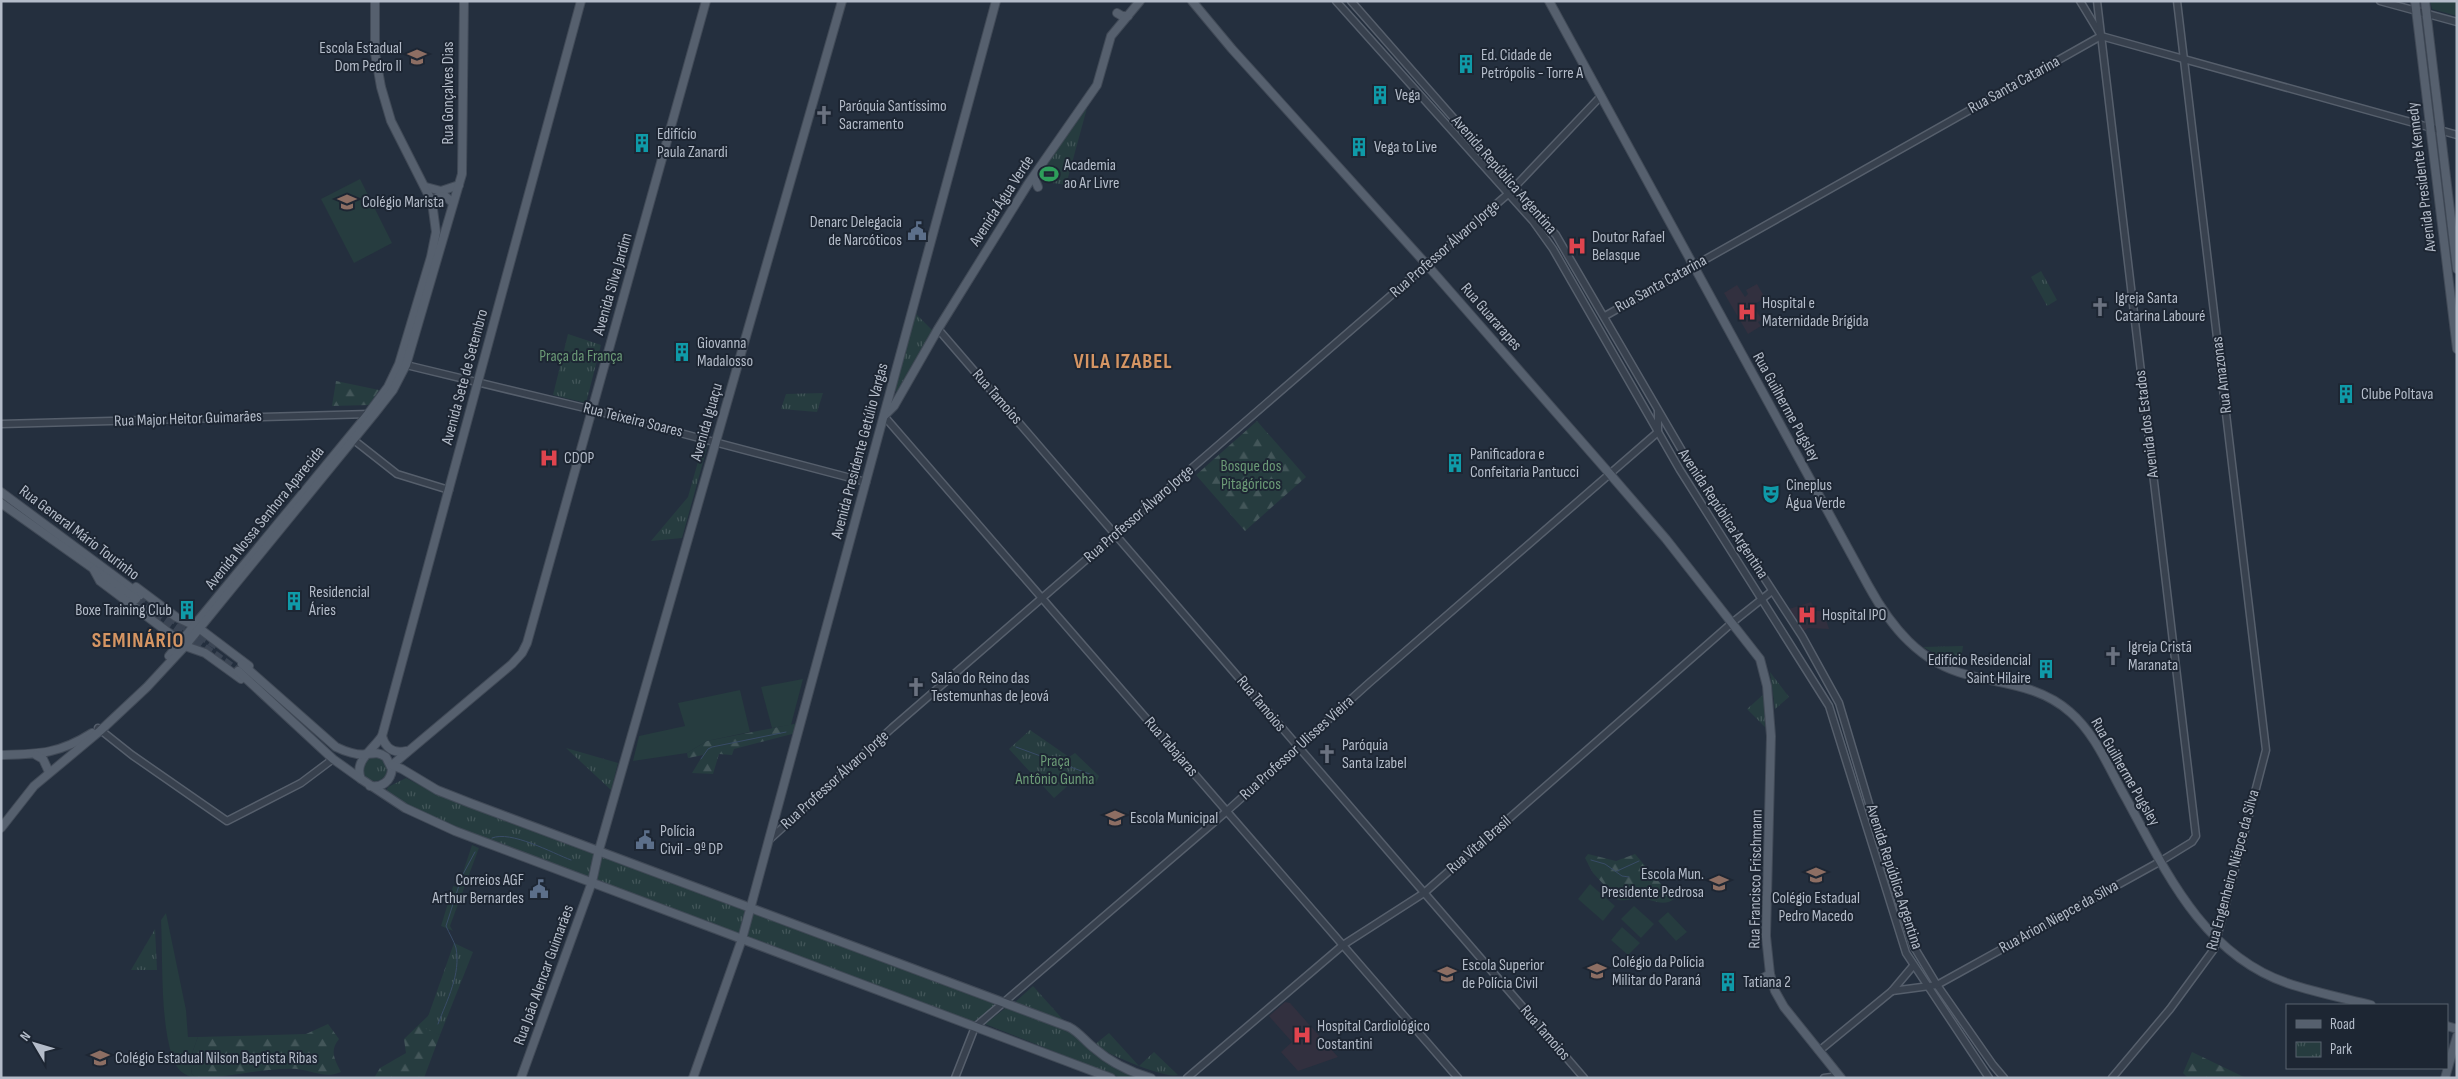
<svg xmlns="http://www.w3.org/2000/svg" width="2458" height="1079" font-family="'Sofia Sans Condensed',sans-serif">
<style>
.medical{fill:#32303f}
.green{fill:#263c3f}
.forest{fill:url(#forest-firs)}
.park{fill:url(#park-tufts)}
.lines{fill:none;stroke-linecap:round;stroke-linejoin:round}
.stream{stroke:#394c67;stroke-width:1}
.major-tunnel{stroke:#3a4453;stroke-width:8;stroke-dasharray:8 4;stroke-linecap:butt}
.minor-casing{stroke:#565f6c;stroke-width:9}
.major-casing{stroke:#414a57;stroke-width:10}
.minor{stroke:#38414e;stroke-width:6}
.major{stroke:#56606e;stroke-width:8}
.labels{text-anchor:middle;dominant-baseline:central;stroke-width:4;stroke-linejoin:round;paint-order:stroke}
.poi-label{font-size:16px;fill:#b4bcc9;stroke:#1d2633;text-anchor:start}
.street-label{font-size:16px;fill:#b4bcc9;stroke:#1d2633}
.park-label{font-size:16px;fill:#6b9a76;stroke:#1d2633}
.district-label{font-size:21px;font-weight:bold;letter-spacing:1px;fill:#d59563;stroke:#1d2633}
</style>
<defs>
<pattern id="forest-firs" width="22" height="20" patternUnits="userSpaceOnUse" patternTransform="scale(1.25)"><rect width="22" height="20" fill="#263c3f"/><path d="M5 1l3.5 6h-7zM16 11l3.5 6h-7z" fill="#435659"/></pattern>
<pattern id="park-tufts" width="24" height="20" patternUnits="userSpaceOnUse" patternTransform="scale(1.25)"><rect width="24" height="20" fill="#263c3f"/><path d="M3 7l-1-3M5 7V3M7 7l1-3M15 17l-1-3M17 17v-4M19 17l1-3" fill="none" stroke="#435659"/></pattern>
</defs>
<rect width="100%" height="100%" fill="#242f3e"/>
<g class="medical">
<polygon points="1757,284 1765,298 1753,305 1762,320 1758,322 1761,326 1748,334 1724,293 1737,285 1745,297 1748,294 1746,290"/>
<polygon points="1811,602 1816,611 1823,611 1829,629 1808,628 1802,632 1786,610"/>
<polygon points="1285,1002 1290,1003 1338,1057 1298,1071 1281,1052 1292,1042 1269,1016"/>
</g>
<g class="green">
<polygon points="2430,1 2457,1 2457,16 2432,9"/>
<polygon points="360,179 392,243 354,263 321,199"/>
<polygon points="803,679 791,725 772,728 761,687"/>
<polygon points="740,690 750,732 707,741 687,753 633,761 639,736 685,726 678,703"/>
<polygon points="472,845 479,848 450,926 453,931 441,926 453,886 458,887"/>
<polygon points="1590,884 1615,906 1603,921 1578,899"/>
<polygon points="1634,906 1654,924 1641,938 1621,919"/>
<polygon points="1668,912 1687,932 1676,941 1658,921"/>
<path d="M166 913 186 1010 188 1037H198L190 1059 192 1074 197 1078C184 1077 175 1068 172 1056 160 1018 163 961 161 920Z"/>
<polygon points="1622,927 1640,943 1628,955 1611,940"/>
</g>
<g class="forest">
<polygon points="336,381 379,390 369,405 332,406"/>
<polygon points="1257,421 1306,477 1245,531 1196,475"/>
<polygon points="799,723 796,733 734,749 732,755 719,754 713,774 692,773 703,755 688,758 687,753 707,741"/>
<path d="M1588 854 1616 861 1635 854 1674 899C1662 908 1651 898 1639 898 1632 899 1626 901 1618 900L1593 873 1585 858Z"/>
<polygon points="450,957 434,1032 440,1035 424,1078 374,1078 380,1068 406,1053 404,1039 429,1015"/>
<path d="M328 1024 339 1039C329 1051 335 1060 341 1072 324 1079 315 1071 297 1069 266 1067 229 1078 197 1078L192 1074 190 1059 198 1037 306 1034Z"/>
<polygon points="2192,1052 2246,1078 2188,1078 2183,1073"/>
</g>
<g class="park">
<polygon points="1087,108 1066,185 1039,181 1038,176"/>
<polygon points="2041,271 2057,300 2047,306 2031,277"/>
<polygon points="916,314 932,330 897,391 895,391 913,315"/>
<polygon points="568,334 601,345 586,403 553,395"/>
<polygon points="823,393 817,412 781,409 786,394"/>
<polygon points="703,444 708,444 682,538 651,541 688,497"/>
<polygon points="1963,646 1960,667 1923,647"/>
<polygon points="1770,672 1789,697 1775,709"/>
<polygon points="1764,694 1765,727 1747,709"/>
<polygon points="1030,730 1069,757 1075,753 1099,776 1096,783 1073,781 1054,798 1009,749"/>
<polygon points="566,748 618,763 611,790"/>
<circle cx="375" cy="769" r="12"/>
<polygon points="406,778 435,793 1001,1002 973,1022 581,876 460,828 411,807 386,791 388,787"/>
<polygon points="155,929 157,970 131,970"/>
<polygon points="454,943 473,952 440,1035 424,1028"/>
<polygon points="1033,986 1066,1023 1014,1003"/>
<polygon points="1007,1007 1075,1033 1142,1078 1121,1078 985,1024"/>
<path d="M1109 1033 1139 1066 1154 1052 1178 1075C1164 1079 1108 1054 1094 1045Z"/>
</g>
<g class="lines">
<g class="stream">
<polyline points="1016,747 1095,776"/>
<polyline points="701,759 708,749 712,747 786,732"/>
<path d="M492 838C511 830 552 853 571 860"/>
<polyline points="1591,860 1605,864 1622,876 1629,877"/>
<polyline points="1617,871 1639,861"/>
<path d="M438 1024C447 1000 461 974 456 948 454 941 449 933 446 926L462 876 475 852"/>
</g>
<g class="major-tunnel">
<polyline points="140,595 174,620 219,647"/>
<polyline points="136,599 238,671"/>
</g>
<g class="minor-casing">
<g id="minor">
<polyline points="1336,1 1533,221 1553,249 1680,470 1829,706 1906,953 1989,1078"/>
<polyline points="1351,1 1556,235 1688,461 1802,636 1839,703 1893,884 1914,947 1937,985 1993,1065 2004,1078"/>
<polyline points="2080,1 2100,34"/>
<polyline points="2380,1 2457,22"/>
<polyline points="1605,316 2101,36 2457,135"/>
<polyline points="938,329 1584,1078"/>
<polyline points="402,364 593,410 866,482"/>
<polyline points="884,416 1458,1078"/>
<polyline points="1,424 370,414"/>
<polyline points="350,437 397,474 449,490"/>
<polyline points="98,728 132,755 227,821 301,783 333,759"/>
<polyline points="769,840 892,728 1508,194 1601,96"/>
<polyline points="1892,991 1937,985 2161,861 2192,842 2196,836 2097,1"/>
<polyline points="1819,1051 1892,991 1913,966"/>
<polyline points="955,1078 975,1027 1227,811 1369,683 1658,432 1658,411"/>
<polyline points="1187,1078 1343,945 1424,893 1733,622 1772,591"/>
<polyline points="1824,1078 1839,1076"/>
<polyline points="2112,1078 2170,1009 2214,949 2266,750 2177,1"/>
</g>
</g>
<g class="major-casing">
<g id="major">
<path d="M581 1 382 736C373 750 353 761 361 779L405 808 455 831 1111 1078"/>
<polyline points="1192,1 1232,49 1427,265 1609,473 1666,539 1760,659 1767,686 1771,736 1766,936 1770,974 1775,991 1784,1007 1841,1078"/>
<path d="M1549 1 1868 585C1891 627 1920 663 1968 675 2004 684 2041 686 2070 712 2096 734 2110 771 2127 800 2166 872 2203 954 2287 983 2314 992 2343 998 2371 1005"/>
<polyline points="2415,1 2457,349"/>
<polyline points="2425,1 2457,269"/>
<polyline points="1117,13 1122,16 1128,16"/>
<polyline points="1036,174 1035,180 1038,187"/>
<polyline points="426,187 441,191 459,185"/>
<polyline points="432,202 438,197 445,196 453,203"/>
<polyline points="885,415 894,406 938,329 1028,184 1097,85 1111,36 1140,1"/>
<polyline points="1,492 140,595"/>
<polyline points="1,503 136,599"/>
<polyline points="94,570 100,581 181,642"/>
<polyline points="136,587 176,617 195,626"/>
<polyline points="200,629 249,666"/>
<polyline points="185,646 205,653 241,679"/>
<polyline points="169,656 368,414 388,387 399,364 431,257 436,232 432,202 391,121 381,87 375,53 375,1"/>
<path d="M242 664 336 747C344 751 358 756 367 754 375 753 379 752 386 757L392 769C391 781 382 788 370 786"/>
<polyline points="238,671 333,759 361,779"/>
<path d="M382 736C385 748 394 754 406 751"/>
<path d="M1 755C39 754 59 754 92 733"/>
<polyline points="36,755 43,759 49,772"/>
<polyline points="392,765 512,664 522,653 527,643 706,1"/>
<path d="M392 765 402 769 437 790 470 803 1069 1027C1079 1032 1085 1041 1094 1048 1110 1062 1130 1072 1151 1078"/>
<polyline points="1,828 34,786 100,731 147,687 185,646 375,413 393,390 406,365 462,174 464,1"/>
<polyline points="1756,982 1770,974"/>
<polyline points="2447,1026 2457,1029"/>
<polyline points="521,1078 592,882 599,850 842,1"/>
<polyline points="693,1078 742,939 996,1"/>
<polyline points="2445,1078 2457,1036"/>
</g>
</g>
<use href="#minor" class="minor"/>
<use href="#major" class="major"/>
</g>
<defs>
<g id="school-bare" transform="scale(1.5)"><path d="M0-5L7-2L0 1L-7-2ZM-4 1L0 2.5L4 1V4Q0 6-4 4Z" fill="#8d6e63" stroke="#1d2633" stroke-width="2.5" paint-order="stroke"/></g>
<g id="building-bare" transform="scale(1.5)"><path d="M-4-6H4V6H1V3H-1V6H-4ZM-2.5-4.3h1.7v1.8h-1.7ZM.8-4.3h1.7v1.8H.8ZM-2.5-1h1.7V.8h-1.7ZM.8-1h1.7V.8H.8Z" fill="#0f9aa8" stroke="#1d2633" stroke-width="2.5" paint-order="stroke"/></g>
<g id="church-bare" transform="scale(1.5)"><path d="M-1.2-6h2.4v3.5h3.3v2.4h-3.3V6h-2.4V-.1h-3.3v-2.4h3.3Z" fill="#6b7280" stroke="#1d2633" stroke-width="2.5" paint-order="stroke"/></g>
<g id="stadium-bare" transform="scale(1.5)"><path d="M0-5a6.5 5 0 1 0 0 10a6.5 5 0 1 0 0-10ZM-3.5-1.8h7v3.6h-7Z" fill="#2e9e5b" stroke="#1d2633" stroke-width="2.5" paint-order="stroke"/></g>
<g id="civic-bare" transform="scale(1.5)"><path d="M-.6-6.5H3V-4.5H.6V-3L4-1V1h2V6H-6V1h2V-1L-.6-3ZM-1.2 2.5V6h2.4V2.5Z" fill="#5c6f8a" stroke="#1d2633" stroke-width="2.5" paint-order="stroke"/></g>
<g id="hospital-bare" transform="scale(1.5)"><path d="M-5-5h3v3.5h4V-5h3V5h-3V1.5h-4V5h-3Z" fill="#e0444e" stroke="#1d2633" stroke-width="2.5" paint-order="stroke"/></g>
<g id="theatre-bare" transform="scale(1.5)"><path d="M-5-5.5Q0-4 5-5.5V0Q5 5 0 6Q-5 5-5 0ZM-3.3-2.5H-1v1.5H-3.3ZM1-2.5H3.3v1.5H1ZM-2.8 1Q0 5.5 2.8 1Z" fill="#0f9aa8" stroke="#1d2633" stroke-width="2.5" paint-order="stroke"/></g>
<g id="university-bare" transform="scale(1.5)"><path d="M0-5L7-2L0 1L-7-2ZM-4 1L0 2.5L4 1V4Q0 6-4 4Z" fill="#8d6e63" stroke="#1d2633" stroke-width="2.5" paint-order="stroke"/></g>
</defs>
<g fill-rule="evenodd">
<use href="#school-bare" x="417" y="57"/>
<use href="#building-bare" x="1466" y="64"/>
<use href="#building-bare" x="1380" y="95"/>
<use href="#church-bare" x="824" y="115"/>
<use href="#building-bare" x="642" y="143"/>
<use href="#building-bare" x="1359" y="147"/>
<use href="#stadium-bare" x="1049" y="174"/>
<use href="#school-bare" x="347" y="202"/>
<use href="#civic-bare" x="917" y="231"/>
<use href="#hospital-bare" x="1577" y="246"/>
<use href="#church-bare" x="2100" y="307"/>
<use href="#hospital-bare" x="1747" y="312"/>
<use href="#building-bare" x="682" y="352"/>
<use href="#building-bare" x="2346" y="394"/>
<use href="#hospital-bare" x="549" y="458"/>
<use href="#building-bare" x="1455" y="463"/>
<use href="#theatre-bare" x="1771" y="494"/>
<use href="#building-bare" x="294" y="601"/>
<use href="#building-bare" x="187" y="610"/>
<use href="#hospital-bare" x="1807" y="615"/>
<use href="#church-bare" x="2113" y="656"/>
<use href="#building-bare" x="2046" y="669"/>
<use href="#church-bare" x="916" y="687"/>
<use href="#church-bare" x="1327" y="754"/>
<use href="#school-bare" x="1115" y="818"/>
<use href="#civic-bare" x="645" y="840"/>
<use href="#school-bare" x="1816" y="875"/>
<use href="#school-bare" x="1719" y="883"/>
<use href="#civic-bare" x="539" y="889"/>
<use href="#university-bare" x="1597" y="971"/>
<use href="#university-bare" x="1447" y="974"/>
<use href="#building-bare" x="1728" y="982"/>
<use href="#hospital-bare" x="1302" y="1035"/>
<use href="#school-bare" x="100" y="1058"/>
</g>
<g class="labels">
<g class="poi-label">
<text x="402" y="48" text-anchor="end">Escola Estadual<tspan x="402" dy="18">Dom Pedro II</tspan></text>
<text x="1481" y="55">Ed. Cidade de<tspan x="1481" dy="18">Petrópolis - Torre A</tspan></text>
<text x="1395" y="95">Vega</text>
<text x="839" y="106">Paróquia Santíssimo<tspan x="839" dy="18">Sacramento</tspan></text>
<text x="657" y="134">Edifício<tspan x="657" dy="18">Paula Zanardi</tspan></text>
<text x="1374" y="147">Vega to Live</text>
<text x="1064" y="165">Academia<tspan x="1064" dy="18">ao Ar Livre</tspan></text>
<text x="362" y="202">Colégio Marista</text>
<text x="902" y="222" text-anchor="end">Denarc Delegacia<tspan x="902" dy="18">de Narcóticos</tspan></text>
<text x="1592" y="237">Doutor Rafael<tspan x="1592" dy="18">Belasque</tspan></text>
<text x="2115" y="298">Igreja Santa<tspan x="2115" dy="18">Catarina Labouré</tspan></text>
<text x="1762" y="303">Hospital e<tspan x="1762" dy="18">Maternidade Brígida</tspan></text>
<text x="697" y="343">Giovanna<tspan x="697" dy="18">Madalosso</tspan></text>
<text x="2361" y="394">Clube Poltava</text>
<text x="1470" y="454">Panificadora e<tspan x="1470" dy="18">Confeitaria Pantucci</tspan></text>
<text x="564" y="458">CDOP</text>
<text x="1786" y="485">Cineplus<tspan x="1786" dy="18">Água Verde</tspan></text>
<text x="309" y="592">Residencial<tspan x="309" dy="18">Áries</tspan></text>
<text x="172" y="610" text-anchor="end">Boxe Training Club</text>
<text x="1822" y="615">Hospital IPO</text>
<text x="2128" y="647">Igreja Cristã<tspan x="2128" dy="18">Maranata</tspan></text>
<text x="2031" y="660" text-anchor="end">Edifício Residencial<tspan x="2031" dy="18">Saint Hilaire</tspan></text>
<text x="931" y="678">Salão do Reino das<tspan x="931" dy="18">Testemunhas de Jeová</tspan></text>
<text x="1342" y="745">Paróquia<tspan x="1342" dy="18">Santa Izabel</tspan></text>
<text x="1130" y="818">Escola Municipal</text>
<text x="660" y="831">Polícia<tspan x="660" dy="18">Civil - 9º DP</tspan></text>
<text x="1704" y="874" text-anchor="end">Escola Mun.<tspan x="1704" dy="18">Presidente Pedrosa</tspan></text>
<text x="524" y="880" text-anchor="end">Correios AGF<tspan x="524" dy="18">Arthur Bernardes</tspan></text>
<text x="1816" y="898" text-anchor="middle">Colégio Estadual<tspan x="1816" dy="18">Pedro Macedo</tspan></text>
<text x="1612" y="962">Colégio da Polícia<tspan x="1612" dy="18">Militar do Paraná</tspan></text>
<text x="1462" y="965">Escola Superior<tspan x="1462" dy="18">de Polícia Civil</tspan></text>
<text x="1743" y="982">Tatiana 2</text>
<text x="1317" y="1026">Hospital Cardiológico<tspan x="1317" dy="18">Costantini</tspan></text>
<text x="115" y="1058">Colégio Estadual Nilson Baptista Ribas</text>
</g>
<g class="street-label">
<text transform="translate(2014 85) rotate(-29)">Rua Santa Catarina</text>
<text transform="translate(448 93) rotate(-90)">Rua Gonçalves Dias</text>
<text transform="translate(1504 175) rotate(49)">Avenida República Argentina</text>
<text transform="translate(2422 177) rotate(-97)">Avenida Presidente Kennedy</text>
<text transform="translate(1002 201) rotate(-57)">Avenida Água Verde</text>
<text transform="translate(1445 249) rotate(-41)">Rua Professor Álvaro Jorge</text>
<text transform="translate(613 284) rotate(-74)">Avenida Silva Jardim</text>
<text transform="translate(1661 284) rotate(-29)">Rua Santa Catarina</text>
<text transform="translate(1491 317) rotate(49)">Rua Guararapes</text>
<text transform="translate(2222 375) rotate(-97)">Rua Amazonas</text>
<text transform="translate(465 377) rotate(-75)">Avenida Sete de Setembro</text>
<text transform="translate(997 397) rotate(49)">Rua Tamoios</text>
<text transform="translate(1786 407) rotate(61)">Rua Guilherme Pugsley</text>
<text transform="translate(188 419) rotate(-2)">Rua Major Heitor Guimarães</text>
<text transform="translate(633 420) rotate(14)">Rua Teixeira Soares</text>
<text transform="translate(707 422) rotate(-74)">Avenida Iguaçu</text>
<text transform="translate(2147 424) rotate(-97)">Avenida dos Estados</text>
<text transform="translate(860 451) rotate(-75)">Avenida Presidente Getúlio Vargas</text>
<text transform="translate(1139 514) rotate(-41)">Rua Professor Álvaro Jorge</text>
<text transform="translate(1723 514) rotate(57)">Avenida República Argentina</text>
<text transform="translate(265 518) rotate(-51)">Avenida Nossa Senhora Aparecida</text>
<text transform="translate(79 533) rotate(37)">Rua General Mário Tourinho</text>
<text transform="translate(1261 704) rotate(50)">Rua Tamoios</text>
<text transform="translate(1171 747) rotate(49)">Rua Tabajaras</text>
<text transform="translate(1297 748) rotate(-42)">Rua Professor Ulisses Vieira</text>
<text transform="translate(2125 772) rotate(60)">Rua Guilherme Pugsley</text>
<text transform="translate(835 780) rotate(-42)">Rua Professor Álvaro Jorge</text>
<text transform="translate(1479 845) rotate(-41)">Rua Vital Brasil</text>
<text transform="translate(2233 870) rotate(-75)">Rua Engenheiro Niépce da Silva</text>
<text transform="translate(1894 877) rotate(72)">Avenida República Argentina</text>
<text transform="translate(1756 879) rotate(-89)">Rua Francisco Frischmann</text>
<text transform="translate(2059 917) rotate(-29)">Rua Arion Niepce da Silva</text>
<text transform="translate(544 975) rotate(-70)">Rua João Alencar Guimarães</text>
<text transform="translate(1545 1033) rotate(49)">Rua Tamoios</text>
</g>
<g class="park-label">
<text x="581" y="356">Praça da França</text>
<text x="1251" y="466">Bosque dos<tspan x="1251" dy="18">Pitagóricos</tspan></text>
<text x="1055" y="761">Praça<tspan x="1055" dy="18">Antônio Gunha</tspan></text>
</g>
<g class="district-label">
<text x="1123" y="361">VILA IZABEL</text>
<text x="138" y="640">SEMINÁRIO</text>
</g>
</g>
<rect width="2458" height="1079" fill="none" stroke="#b4bcc9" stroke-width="5"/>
<rect x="2286" y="1004" width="162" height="65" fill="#1d2633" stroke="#59626f"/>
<rect x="2296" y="1020" width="25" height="8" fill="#56606e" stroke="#59626f"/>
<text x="2330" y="1029" font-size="15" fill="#b4bcc9">Road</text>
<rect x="2296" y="1042" width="25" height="15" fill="url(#park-tufts)" stroke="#59626f"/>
<text x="2330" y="1054" font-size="15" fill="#b4bcc9">Park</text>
<g transform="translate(35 1044) rotate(308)" stroke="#1d2633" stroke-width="4" paint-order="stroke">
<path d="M0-4L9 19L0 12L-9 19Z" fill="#b4bcc9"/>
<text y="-8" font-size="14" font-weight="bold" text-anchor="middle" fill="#b4bcc9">N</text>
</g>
</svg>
